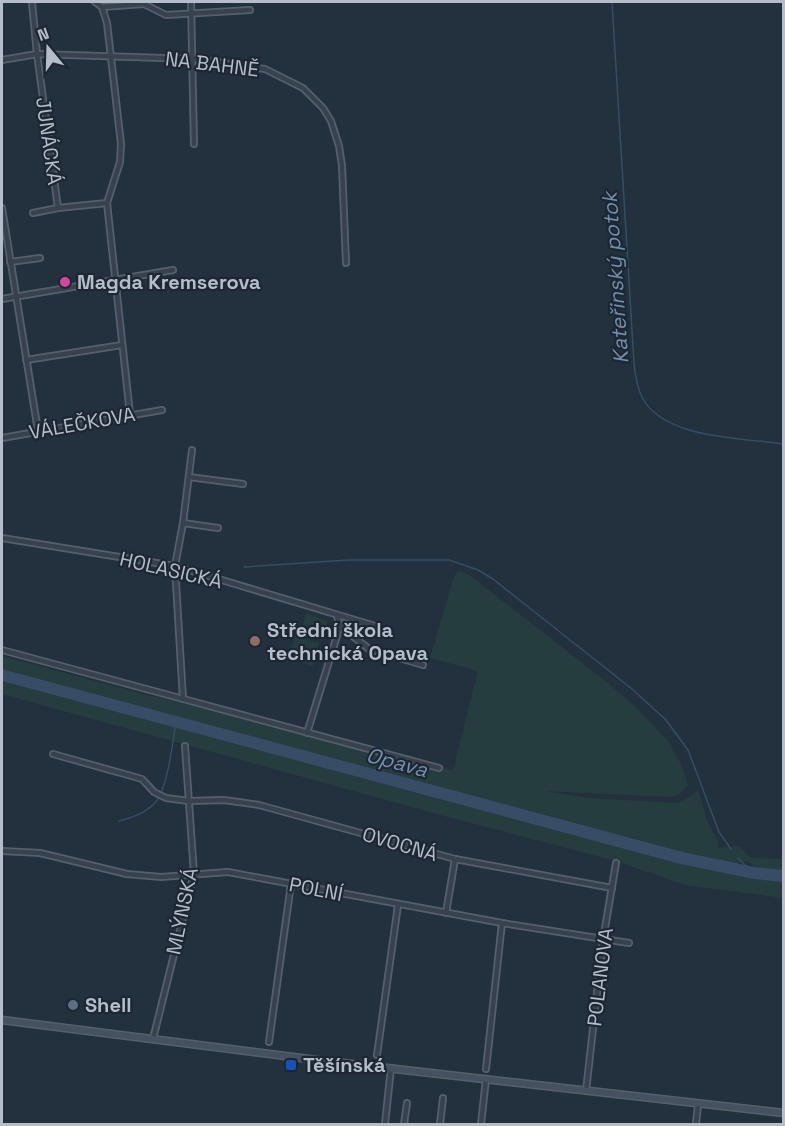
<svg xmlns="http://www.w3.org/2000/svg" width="785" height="1126" font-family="'Space Grotesk',sans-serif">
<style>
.green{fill:#263d3f}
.water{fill:#374d65}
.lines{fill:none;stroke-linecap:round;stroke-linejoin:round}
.stream{stroke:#374d65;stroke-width:1.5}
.street-casing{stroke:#56606c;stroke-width:8}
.secondary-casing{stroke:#56606c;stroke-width:9}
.street{stroke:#38424e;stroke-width:4.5}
.secondary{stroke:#455161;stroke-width:6}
.hotel-dot{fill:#d1479c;stroke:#1d2733;stroke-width:2}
.education-dot{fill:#8d6e63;stroke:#1d2733;stroke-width:2}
.service-dot{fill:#5c6f8a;stroke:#1d2733;stroke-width:2}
.transit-dot{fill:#1a4fb4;stroke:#1d2733;stroke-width:2}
.labels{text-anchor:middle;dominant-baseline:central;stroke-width:4.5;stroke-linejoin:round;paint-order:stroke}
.street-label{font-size:20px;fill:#b4bdc9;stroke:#1d2733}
.poi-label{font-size:20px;font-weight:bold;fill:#b4bdc9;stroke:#1d2733;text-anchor:start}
.water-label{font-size:21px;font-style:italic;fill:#738fad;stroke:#1d2733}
</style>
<rect width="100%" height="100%" fill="#23303e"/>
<g class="green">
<polygon points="458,572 463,572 472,577 608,683 639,710 668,741 681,764 688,785 678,795 668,797 545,791 588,798 677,803 688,798 698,790 708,823 719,843 718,848 739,846 751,858 783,859 783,870 754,867 747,861 735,863 683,852 2,669 2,656 147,695 305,730 453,770 478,671 430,658 454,576"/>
<polygon points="306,613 327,621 323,640 301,633"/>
<polygon points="295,636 319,643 313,666 288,658"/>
<polygon points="2,681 680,864 753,879 783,882 783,898 685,885 616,861 444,816 2,694"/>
</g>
<polygon class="water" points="2,669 683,852 755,867 783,870 783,882 753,879 680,864 2,681"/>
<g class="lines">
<g class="stream">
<path d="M612 2 634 363C635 375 637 388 643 399 666 439 742 438 784 444"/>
<polyline points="244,567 348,560 449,560 478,570 493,579 632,689 666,720 688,750 719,832 731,849"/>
<path d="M119 821C132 818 143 814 153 805 167 793 172 747 175 728"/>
<polyline points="738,858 746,866"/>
</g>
<g class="street-casing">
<g id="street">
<polyline points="95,2 102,7 107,23 121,144 120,162 107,203 130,414"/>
<polyline points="191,2 194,144"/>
<polyline points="32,3 37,54 58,208"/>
<polyline points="102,7 144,4 166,15 250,10"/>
<polyline points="2,60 37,54 194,59 265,69 303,88 323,108 331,121 339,146 342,166 346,263"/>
<polyline points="2,208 38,431"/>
<polyline points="33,213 58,208 107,203"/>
<polyline points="10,262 40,258"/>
<polyline points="2,299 173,270"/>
<polyline points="26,360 122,345"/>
<polyline points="2,438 162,410"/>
<polyline points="189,477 243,484"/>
<polyline points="183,523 218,528"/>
<polyline points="2,538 175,566 375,626"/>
<polyline points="340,626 369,649 423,665"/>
<polyline points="2,650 439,768"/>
<polyline points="183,699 175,566 183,523 192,450"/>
<polyline points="307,733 340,626 337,616"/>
<polyline points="53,754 142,779 154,792 166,798 189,801 224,800 259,805 455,859 612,888"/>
<polyline points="2,851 40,853 127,874 161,877 228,872 502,923 629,943"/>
<polyline points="446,913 455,859"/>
<polyline points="153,1039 194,874 185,746"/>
<polyline points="269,1042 291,884"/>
<polyline points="377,1055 398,905"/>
<polyline points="486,1069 502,923"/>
<polyline points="586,1091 603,940 616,863"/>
<polyline points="385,1124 391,1068"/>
<polyline points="404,1124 407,1103"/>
<polyline points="440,1124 443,1098"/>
<polyline points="481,1124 486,1079"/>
<polyline points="696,1124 698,1104"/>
</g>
</g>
<g class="secondary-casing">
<polyline id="secondary" points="2,1020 325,1061 784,1113"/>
</g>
<use href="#street" class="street"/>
<use href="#secondary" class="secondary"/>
</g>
<circle class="hotel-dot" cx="65" cy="282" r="6"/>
<circle class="education-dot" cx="255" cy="641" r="6"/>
<circle class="service-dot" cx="73" cy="1005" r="6"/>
<rect class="transit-dot" x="285" y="1059" width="12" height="12" rx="3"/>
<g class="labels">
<g class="street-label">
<text transform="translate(212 64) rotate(7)">NA BAHNĚ</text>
<text transform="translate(49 141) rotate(82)">JUNÁCKÁ</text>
<text transform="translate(82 423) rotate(-10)">VÁLEČKOVA</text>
<text transform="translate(171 570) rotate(13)">HOLASICKÁ</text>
<text transform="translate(400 844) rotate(16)">OVOCNÁ</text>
<text transform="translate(316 889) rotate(11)">POLNÍ</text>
<text transform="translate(182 911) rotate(-78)">MLÝNSKÁ</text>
<text transform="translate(600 977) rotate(-83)">POLANOVA</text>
</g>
<g class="poi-label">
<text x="77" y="282">Magda Kremserova</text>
<text x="267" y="630">Střední škola<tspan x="267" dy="23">technická Opava</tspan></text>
<text x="85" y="1005">Shell</text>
<text x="303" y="1065">Těšínská</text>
</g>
<g class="water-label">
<text transform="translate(615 278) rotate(-94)">Kateřinský potok</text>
<text transform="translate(397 762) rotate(15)">Opava</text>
</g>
</g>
<rect width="785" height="1126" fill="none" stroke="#b4bdc9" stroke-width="6"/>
<g transform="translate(48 48) rotate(341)" stroke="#1d2733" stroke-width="4.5" paint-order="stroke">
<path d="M0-4.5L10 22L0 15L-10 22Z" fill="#b4bdc9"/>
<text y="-9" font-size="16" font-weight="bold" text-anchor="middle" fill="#b4bdc9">N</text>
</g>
</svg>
